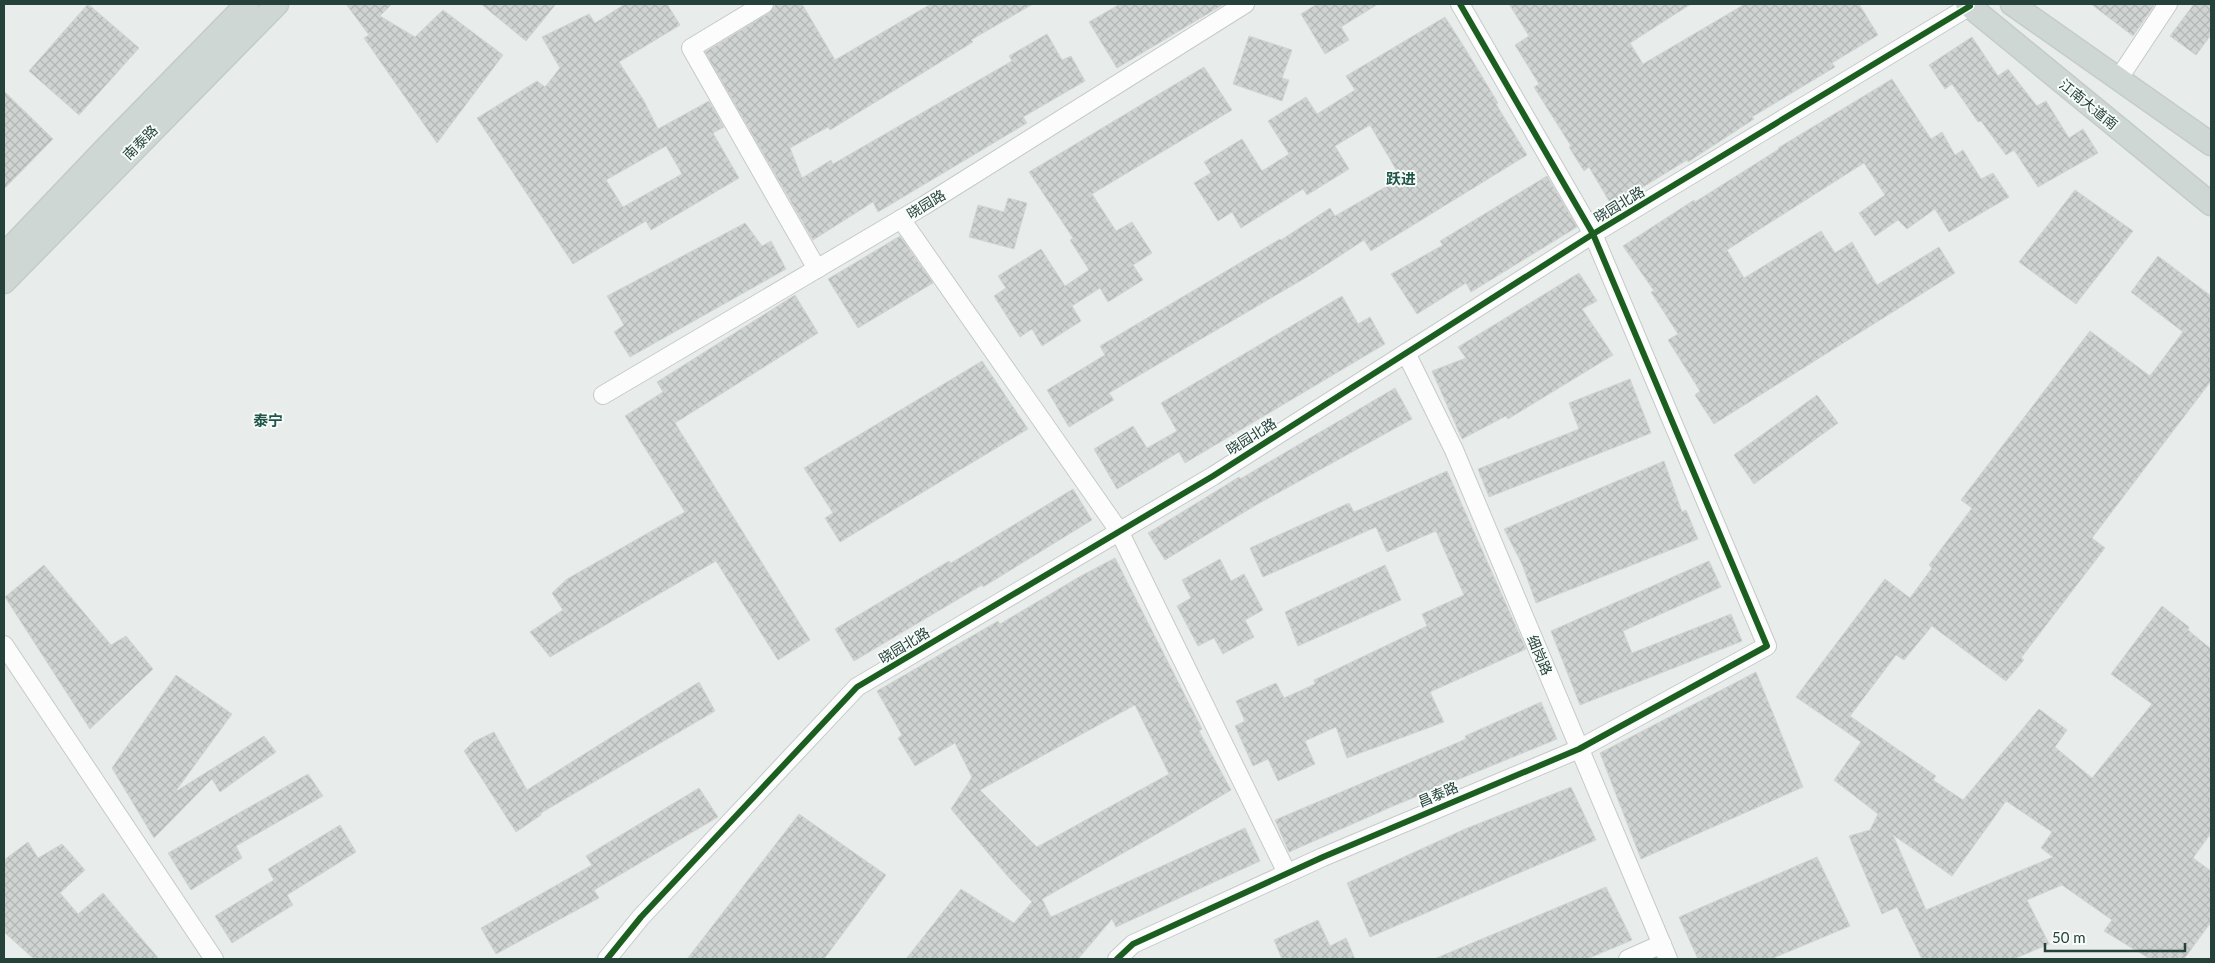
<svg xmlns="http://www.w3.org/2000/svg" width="2215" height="963" font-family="Lato,'Noto Sans SC',sans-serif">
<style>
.building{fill:url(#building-cross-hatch);stroke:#d1d6d4;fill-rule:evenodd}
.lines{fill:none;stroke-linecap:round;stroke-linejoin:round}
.minor-casing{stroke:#c5cac8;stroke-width:20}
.major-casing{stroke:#c3ccc9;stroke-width:25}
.minor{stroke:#fcfcfc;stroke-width:18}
.major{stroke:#cfd7d5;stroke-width:22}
.cycleway-casing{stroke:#f7fbf9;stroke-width:9}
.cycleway{stroke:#1b5e20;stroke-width:6}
.labels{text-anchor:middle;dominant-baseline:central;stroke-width:4;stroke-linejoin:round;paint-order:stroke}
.street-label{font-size:14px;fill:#24423a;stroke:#f7fbf9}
.neighbourhood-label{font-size:15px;font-weight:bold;fill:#1f5548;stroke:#f7fbf9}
</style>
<defs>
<pattern id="building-cross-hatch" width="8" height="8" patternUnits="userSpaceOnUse" patternTransform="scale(1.25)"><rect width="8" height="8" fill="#cfd4d2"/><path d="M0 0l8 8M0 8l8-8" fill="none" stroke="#b2b7b5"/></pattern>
</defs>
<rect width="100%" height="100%" fill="#e8edeb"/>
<g class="building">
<polygon points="88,4 139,48 79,115 29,71"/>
<polygon points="346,4 392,4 380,16 415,37 443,10 503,55 437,143 364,38 369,35"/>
<polygon points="481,4 556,4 526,41"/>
<path d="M625 4H667L680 25 619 62 644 101 658 129 709 101 724 127 713 133 739 178 651 230 646 221 573 264 477 118 537 81 545 87 560 68 542 37 589 14 595 23ZM666 146 682 174 623 207 606 180Z"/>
<polygon points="776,4 802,4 835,60 931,4 1033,4 971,40 973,42 830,130 828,127 790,148 802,178 831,160 833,164 1012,61 1009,56 1047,34 1062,60 1071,56 1085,81 1023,117 1027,123 878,212 873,202 813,240 705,52 769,13"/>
<polygon points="1120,4 1224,4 1117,68 1089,22"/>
<polygon points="1317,4 1378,4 1341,27 1349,40 1325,54 1301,14"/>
<polygon points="1509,4 1691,4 1630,43 1643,64 1745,4 1859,4 1878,35 1832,63 1835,67 1752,117 1754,119 1688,162 1687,160 1612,206 1589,167 1584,171 1569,147 1571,146 1534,87 1539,84 1515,45 1529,36"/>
<polygon points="2091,4 2155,4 2133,36"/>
<polygon points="2194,4 2211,4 2211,35 2196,55 2170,36"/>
<polygon points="1445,17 1466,50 1498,103 1496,104 1527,155 1371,251 1364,240 1312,274 1109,393 1114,400 1069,427 1047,390 1105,355 1100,346 1280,239 1281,240 1330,208 1335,216 1401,178 1370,125 1335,146 1349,169 1307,195 1303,189 1241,228 1232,212 1218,221 1194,183 1211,173 1204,162 1242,139 1262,171 1289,154 1268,121 1306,97 1317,114 1355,90 1346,76"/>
<polygon points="1249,36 1292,50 1282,78 1289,80 1282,101 1233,84"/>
<polygon points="1972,37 1998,76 2008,69 2037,106 2046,101 2069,138 2083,129 2098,153 2038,187 2014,150 2006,155 1981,121 1978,122 1952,84 1945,89 1929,65"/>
<polygon points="1204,67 1232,110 1092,194 1116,231 1132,222 1152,253 1133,265 1143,280 1108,302 1100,288 1072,306 1081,321 1042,346 1032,329 1020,337 994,296 1006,288 998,276 1041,249 1065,286 1089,270 1070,240 1073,238 1029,172"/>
<polygon points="1892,79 1931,139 1942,132 1955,155 1963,150 1981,179 1993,173 2009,197 1949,232 1935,209 1907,229 1898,220 1875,236 1859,213 1885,195 1864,163 1727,250 1744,278 1821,231 1835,253 1852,242 1877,285 1939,247 1955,273 1714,424 1695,395 1700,391 1668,340 1678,334 1651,292 1654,291 1623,246 1694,200 1695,202 1779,149 1778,148"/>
<polygon points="4,91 53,139 4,189"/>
<polygon points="1547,176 1577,227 1471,292 1466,283 1417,314 1391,274 1443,245 1440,241"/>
<polygon points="2075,190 2133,231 2076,304 2019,262"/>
<polygon points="1008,198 1027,203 1014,249 969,237 978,205 1004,212"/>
<polygon points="745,223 762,246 771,241 786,269 630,357 614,332 624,325 607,296"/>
<polygon points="900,236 933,283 858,328 828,279"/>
<path d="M2158 256 2211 296V381L2092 538 2105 548 2021 658 2024 660 2006 681 1932 626 1904 660 1896 655 1850 716 1936 776 1933 780 1963 800 2039 709 2067 730 2055 747 2092 778 2152 704 2111 674 2162 606 2189 627 2188 630 2211 649V833L2193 858 2211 871V922L2184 959H2150L2104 931 2112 920 2062 885 2027 900 2049 944 2014 959H1922L1897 907 1882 914 1849 836 1870 830 1878 814 1834 780 1861 742 1796 697 1885 579 1910 598 1932 568 1929 565 1972 508 1961 500 2090 331 2150 376 2183 332 2131 292ZM2006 801 2052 832 2041 848 2053 857 1926 910 1893 835 1952 876Z"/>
<polygon points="1579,273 1597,301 1582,309 1613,355 1508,419 1506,416 1462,439 1432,371 1466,358 1458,347"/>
<polygon points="795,295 818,333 675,423 810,640 778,660 716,561 550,657 530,632 563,610 552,593 567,579 685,512 625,416 663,392 657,382"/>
<polygon points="1342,296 1358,324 1370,317 1385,344 1185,463 1179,452 1117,489 1094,449 1133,426 1147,448 1177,431 1161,403"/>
<polygon points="982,361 1028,429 840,542 825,518 833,513 804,468"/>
<polygon points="1630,379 1651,433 1489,497 1478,469 1579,429 1569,403"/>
<polygon points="1395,388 1412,419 1256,505 1165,560 1148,533 1239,477 1240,479"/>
<polygon points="1817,395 1838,423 1754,484 1734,455"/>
<polygon points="1664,461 1682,512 1686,510 1698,539 1536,603 1522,564 1504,529"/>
<polygon points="1447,471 1526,649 1430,692 1444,722 1347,758 1336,727 1305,741 1315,764 1278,781 1268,759 1253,766 1235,726 1245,721 1236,701 1276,683 1284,698 1315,684 1314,680 1427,626 1422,614 1464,595 1436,531 1387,552 1376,527 1263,577 1250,548 1349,503 1354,512"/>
<polygon points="1073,489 1092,520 983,587 982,585 854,661 835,629 949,561 951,563"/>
<path d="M1115 558 1202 729 1199 731 1231 790 1176 823 1042 899 1051 917 1245 828 1260 861 1116 927 1112 919 1078 959H906L961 889 1014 923 1032 902 1010 879 951 809 972 777 955 743 915 766 898 738 902 735 877 691 998 621 1000 624 1079 577ZM1135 705 1169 774 1037 847 980 790Z"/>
<polygon points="1220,559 1231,581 1244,574 1263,610 1245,620 1254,637 1223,654 1214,638 1198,646 1177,606 1191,598 1182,580"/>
<polygon points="1709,561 1721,587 1623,631 1632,653 1731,614 1742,641 1580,705 1551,631"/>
<polygon points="44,565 111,645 126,636 153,669 90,729 5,597"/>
<polygon points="1385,565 1401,600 1298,646 1285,612"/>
<polygon points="1756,672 1803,787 1641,859 1600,753"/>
<polygon points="176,675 232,714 175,792 264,736 276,752 220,792 212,779 154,838 112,768"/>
<polygon points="699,682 715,711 541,813 541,815 516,832 464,751 473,742 494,732 527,790"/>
<polygon points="1541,702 1557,739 1391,807 1289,852 1275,820 1466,739 1465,736"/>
<polygon points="308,774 323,796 236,846 242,858 191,890 168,853"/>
<polygon points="1571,787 1596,840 1370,937 1347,883 1465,829"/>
<polygon points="699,788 718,817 594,890 599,898 496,954 481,928 592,865 586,856"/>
<polygon points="799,814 886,875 824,959 687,959"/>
<polygon points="340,825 356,852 287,895 293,905 232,943 215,916 274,880 268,869"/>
<polygon points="28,842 38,858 62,844 85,870 60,893 78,914 103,893 159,959 34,959 4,932 4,860"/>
<polygon points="1817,857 1850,926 1771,959 1698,959 1679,917"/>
<polygon points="1606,887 1632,940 1587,959 1434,959"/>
<polygon points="1318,920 1330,946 1346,938 1355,959 1282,959 1274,940"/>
</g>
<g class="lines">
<g class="minor-casing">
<g id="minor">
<polyline points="764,4 691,48 817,269"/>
<polyline points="2119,78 2168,4"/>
<polyline points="901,219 1119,531 1287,873"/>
<polyline points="1406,353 1454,450 1668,959"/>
<polyline points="603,395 925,205 1245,4"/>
<polyline points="4,645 214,959"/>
<polyline points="607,959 641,917 857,687 1213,476 1593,234 1970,6"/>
<polyline points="1117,959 1133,944 1323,857 1579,749 1767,646 1593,234 1460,4"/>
<polyline points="1628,959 1662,944"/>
</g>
</g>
<g class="major-casing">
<g id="major">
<polyline points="1967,4 2211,204"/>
<polyline points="2012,4 2211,144"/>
<polyline points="4,255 107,147 247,4"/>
<polyline points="4,282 277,4"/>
</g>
</g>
<use href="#minor" class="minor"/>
<use href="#major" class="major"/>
<g class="cycleway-casing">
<g id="cycleway">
<polyline points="607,959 641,917 857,687 1213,476 1593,234 1970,6"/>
<polyline points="1117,959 1133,944 1323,857 1579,749 1767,646 1593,234 1460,4"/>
</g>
</g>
<use href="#cycleway" class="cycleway"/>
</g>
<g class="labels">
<g class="street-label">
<text transform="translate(2089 104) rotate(39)">江南大道南</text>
<text transform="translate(140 142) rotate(-45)">南泰路</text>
<text transform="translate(926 204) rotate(-31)">晓园路</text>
<text transform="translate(1619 204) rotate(-31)">晓园北路</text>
<text transform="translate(1251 436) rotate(-32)">晓园北路</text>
<text transform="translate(904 645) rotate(-31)">晓园北路</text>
<text transform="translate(1540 655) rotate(67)">细岗路</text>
<text transform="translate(1438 794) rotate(-23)">昌泰路</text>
</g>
<g class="neighbourhood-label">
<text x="1401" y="178">跃进</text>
<text x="268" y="420">泰宁</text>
</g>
</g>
<rect width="2215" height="963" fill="none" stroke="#24423a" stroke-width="10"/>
<path d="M2045 943v8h140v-8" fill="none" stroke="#24423a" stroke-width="2.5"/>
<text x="2052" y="943" font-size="15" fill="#24423a" stroke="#f7fbf9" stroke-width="4" paint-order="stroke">50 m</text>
</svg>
